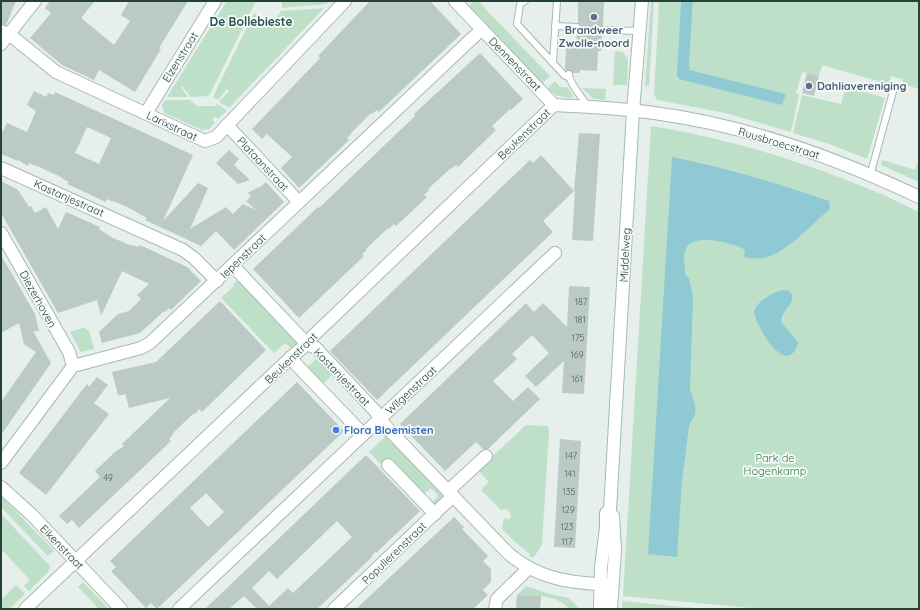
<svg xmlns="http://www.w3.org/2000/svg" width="920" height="610" font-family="Quicksand,sans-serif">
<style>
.green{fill:#bfe0c8}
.water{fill:#8ec9d4}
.building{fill:#bbcac4;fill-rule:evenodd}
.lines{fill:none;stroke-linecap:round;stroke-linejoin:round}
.lane-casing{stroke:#a8b8b2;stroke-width:8}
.street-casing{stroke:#a8b8b2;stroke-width:14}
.secondary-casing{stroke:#a4bbb3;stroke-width:14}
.lane{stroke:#fff;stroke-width:6}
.street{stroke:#fff;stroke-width:12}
.secondary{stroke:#fff;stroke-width:12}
.service-dot{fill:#5c6f8a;stroke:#f7fbf9;stroke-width:1.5}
.shop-dot{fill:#3f7fe0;stroke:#f7fbf9;stroke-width:1.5}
.labels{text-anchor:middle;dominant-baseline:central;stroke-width:3.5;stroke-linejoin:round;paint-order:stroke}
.number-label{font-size:9px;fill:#4a645c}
.service-label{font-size:11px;font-weight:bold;fill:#4e5e75;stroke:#f7fbf9}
.street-label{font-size:11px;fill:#24423a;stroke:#f7fbf9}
.shop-label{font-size:11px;font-weight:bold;fill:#366cbe;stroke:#f7fbf9;text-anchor:start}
.park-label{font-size:11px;fill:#2d7a4b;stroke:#f7fbf9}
.neighbourhood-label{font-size:12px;font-weight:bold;fill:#1f5548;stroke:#f7fbf9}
</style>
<rect width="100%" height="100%" fill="#e6efeb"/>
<g class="green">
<polygon points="227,1 256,1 209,96 191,97 182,86 181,87 188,97 167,97"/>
<polygon points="282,1 330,1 327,4 282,8"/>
<polygon points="474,1 478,1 550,76 542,84 468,7"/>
<polygon points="651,1 654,1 649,86 645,86"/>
<polygon points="659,1 681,1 678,78 783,103 785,94 690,70 689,64 693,1 919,1 919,89 902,84 903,79 891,76 888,84 822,65 819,76 802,72 796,93 799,95 791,132 725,113 657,100 654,95"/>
<polygon points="324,8 229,108 219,102 229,91 227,89 218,100 213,97 254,13 266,20 276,18 281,11"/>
<polygon points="615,51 623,52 628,59 627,85 613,85"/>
<polygon points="555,81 560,87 567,87 573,95 572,98 558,96 547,89"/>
<polygon points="846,86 885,98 867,159 832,145 793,133 802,95 841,104"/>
<polygon points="582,88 606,89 605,100 594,99"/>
<polygon points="165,100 190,100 197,106 216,106 217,104 227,110 218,119 215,116 212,119 215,123 209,129 202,130 164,113 162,105"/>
<path d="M651 126C732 139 811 164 886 196 897 201 908 207 919 212V609H761L623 596Z"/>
<polygon points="919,158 919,182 881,165 882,160 915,170"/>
<polygon points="239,278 297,341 296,345 292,349 285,343 274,353 221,298 234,286 233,284"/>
<polygon points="82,328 85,328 89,331 94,349 81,352 70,332"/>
<polygon points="319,356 334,373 321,386 306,369"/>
<path d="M526 425 548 426 549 432 542 544 535 556 532 558 529 556 530 554 514 541 502 529 504 517 506 519H509L511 517C511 513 509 510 505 509L502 510 503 512 481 490 489 482 478 470Z"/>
<polygon points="386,433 443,494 442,500 436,505 434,505 432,502 438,496 431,488 423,494 385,468 369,452 385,437 383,435"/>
<polygon points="1,496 54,551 48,556 1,507"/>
<polygon points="1,514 50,566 48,572 29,591 24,586 30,580 1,549"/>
<polygon points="83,582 109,609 99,609 78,587"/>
<polygon points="16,585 25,594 9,609 1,609 1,600"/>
<path d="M526 586 550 594 569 598 579 608V609H569C557 594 535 596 517 595Z"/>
<polygon points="622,601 704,609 622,609"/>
</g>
<g class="water">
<polygon points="681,1 693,1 689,64 690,70 786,94 782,105 679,79 677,75"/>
<path d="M672 157C726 168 777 183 829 201L830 209C813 223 785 255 763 258 757 259 750 258 744 257L745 250C742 248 738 246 734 245 723 241 694 235 687 247 682 255 685 266 685 275L689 278 693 297 690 390C693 398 698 408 694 417 692 420 690 422 689 426L682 480 677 557 648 554Z"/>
<path d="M783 290 789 291C800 302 780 310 781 322L798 342C797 347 795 353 790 355 776 361 755 323 754 311 759 300 771 293 783 290Z"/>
</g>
<g class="building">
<polygon points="1,1 16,1 6,25 1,24"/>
<polygon points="50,1 95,1 81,18 114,45 130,21 121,15 129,1 188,1 159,48 161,49 135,92 99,70 94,80 62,65 30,38 51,13 45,8"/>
<polygon points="370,1 430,1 461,34 379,112 377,110 372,114 371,113 351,133 352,133 347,138 349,140 299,188 281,168 292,157 267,134 262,139 252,129 320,58 318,56"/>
<polygon points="578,1 604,1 603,26 600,26 598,29 598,32 602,35 601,51 598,51 597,71 580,70 579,73 573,73 571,70 566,71 565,69 566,48 576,48 577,31 579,31 581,28 581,25 578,23"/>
<polygon points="480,53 523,99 511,110 510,109 492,126 496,130 458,167 456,165 451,169 451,168 428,189 429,190 424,195 427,197 396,226 394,224 389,229 388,228 366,249 367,250 362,254 364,256 299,318 253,269 318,207 319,208 344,184 415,116 414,114"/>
<polygon points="807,73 819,76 814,96 802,93"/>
<path d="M34 91 46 97 48 93 54 95 55 92 193 155 163 221 198 183 208 188 190 229 226 207 233 214 243 204 256 210 246 201 251 196 248 193 258 187 259 188 266 182 284 202 234 250 216 231 201 246 145 220 147 218 127 207 113 201V202L107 199 106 202 67 184 69 182 63 179V178L35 165V166L29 163 28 166 18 160V161L1 154V135L7 123 27 132 36 111 27 105ZM87 127 111 138 99 164 75 153Z"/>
<polygon points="579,133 600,134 593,241 572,240 575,190 574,191"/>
<polygon points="229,150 239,159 234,165 250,180 238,184 216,163"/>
<polygon points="541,155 574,191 543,221 553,232 377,400 330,351 530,160 533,163"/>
<polygon points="1,181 18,190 29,207 31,206 35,213 46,207 58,229 66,212 100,227 99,229 113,238 132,246 133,245 138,247 140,245 187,267 201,281 171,310 169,308 165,312 164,311 140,333 102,343 99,332 118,314 129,311 141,299 137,295 149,284 122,271 101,316 97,300 58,313 1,213"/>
<polygon points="1,255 35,314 39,331 33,331 51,363 1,435 1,402 36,352 24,344 19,323 1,333"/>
<polygon points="569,286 590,287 584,394 562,393 564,361 536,387 525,376 549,353 532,335 512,354 517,359 493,381 513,401 528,387 540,399 488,449 483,449 476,442 445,471 400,424 526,303 534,312 543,303 567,327"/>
<polygon points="220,301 266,350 202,412 199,409 195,414 194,413 172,434 173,435 169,439 171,441 79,528 72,520 67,524 59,516 100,477 95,471 115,452 124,446 122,444 170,398 129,408 125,393 124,395 118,395 112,372 156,362"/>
<polygon points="97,377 108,385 94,403 109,414 46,495 19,473 87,384 89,387"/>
<path d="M297 382 344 431 157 609 151 603 146 608 111 571 116 567 110 561ZM206 493 224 512 208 527 190 508Z"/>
<polygon points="560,439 581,441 575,548 554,547"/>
<path d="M366 455 420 511 376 553 375 552 370 559 317 609H257L244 596 229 609H205ZM337 521 352 537 293 593 288 588 269 606 252 588 269 571 277 579Z"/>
<polygon points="454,517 464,527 462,529 488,556 483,561 491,569 491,582 483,590 488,595 473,609 356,609"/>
<polygon points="517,595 541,596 540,609 516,609"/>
</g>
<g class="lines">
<g class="lane-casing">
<g id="lane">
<polyline points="525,1 520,4 517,24 565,76 568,77"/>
<polyline points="555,26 577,27"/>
<polyline points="602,30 640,31"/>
<polyline points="553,62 557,1"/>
<path d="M569 74C569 83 583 99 589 107"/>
<polyline points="870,176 894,88"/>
</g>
</g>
<g class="street-casing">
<g id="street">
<path d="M455 1 554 105C588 107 621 108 654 113 745 125 837 158 919 197"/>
<polyline points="1,31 9,34 56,72 205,141 216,137 345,1"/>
<polyline points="1,44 35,1"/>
<polyline points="146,113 215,1"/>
<polyline points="227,125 299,202"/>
<polyline points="1,168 183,250 194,258 217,281"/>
<polyline points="1,233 69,352 73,366"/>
<path d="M233 266 307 344 316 348 376 412 379 418 390 431 509 554C540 580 572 583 611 585"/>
<polyline points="290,358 363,434"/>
<polyline points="1,463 73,366 141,348 150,343 482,29"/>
<polyline points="388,465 435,514"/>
<polyline points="1,487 32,515 121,609"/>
<polyline points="448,491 486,456"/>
<polyline points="25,609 290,358 307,344 313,336 554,105"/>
<polyline points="179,609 555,253"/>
<polyline points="334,609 453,496"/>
<polyline points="495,609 497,599 529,568"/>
</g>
</g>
<g class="secondary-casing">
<g id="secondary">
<polyline points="600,609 601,567 606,528 606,513 610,510 633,111 642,1"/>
<polyline points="611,609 615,551 613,516"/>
</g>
</g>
<use href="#lane" class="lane"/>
<use href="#street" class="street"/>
<use href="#secondary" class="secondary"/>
</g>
<g class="service-dot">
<circle cx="594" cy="17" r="4"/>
<circle cx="809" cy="86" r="4"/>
</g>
<circle class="shop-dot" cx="336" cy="430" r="4"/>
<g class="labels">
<g class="number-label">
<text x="581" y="301">187</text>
<text x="580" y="319">181</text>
<text x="578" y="337">175</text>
<text x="577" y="354">169</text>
<text x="577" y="378">161</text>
<text x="571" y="455">147</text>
<text x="570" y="473">141</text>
<text x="108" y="477">49</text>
<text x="569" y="491">135</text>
<text x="568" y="509">129</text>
<text x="567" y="526">123</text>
<text x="567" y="541">117</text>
</g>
<g class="service-label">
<text x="594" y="30">Brandweer<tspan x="594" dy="13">Zwolle-noord</tspan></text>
<text x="817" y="86" text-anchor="start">Dahliavereniging</text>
</g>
<g class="street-label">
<text transform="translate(180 57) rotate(-58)">Elzenstraat</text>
<text transform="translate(515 64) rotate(46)">Dennenstraat</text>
<text transform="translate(172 126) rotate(25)">Larixstraat</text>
<text transform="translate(524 134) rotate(-44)">Beukenstraat</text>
<text transform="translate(779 143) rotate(17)">Ruusbroecstraat</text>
<text transform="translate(263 164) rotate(47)">Plataanstraat</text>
<text transform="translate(69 198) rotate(24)">Kastanjestraat</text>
<text transform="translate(625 255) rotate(-87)">Middelweg</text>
<text transform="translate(243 256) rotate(-44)">Iepenstraat</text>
<text transform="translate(38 299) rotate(61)">Diezerhoven</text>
<text transform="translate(291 358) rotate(-44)">Beukenstraat</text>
<text transform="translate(342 377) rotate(46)">Kastanjestraat</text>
<text transform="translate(411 390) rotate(-43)">Wilgenstraat</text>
<text transform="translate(62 547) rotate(46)">Eikenstraat</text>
<text transform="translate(394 553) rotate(-44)">Populierenstraat</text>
</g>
<g class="shop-label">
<text x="344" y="430">Flora Bloemisten</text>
</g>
<g class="park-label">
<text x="775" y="458">Park de<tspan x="775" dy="13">Hogenkamp</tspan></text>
</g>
<g class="neighbourhood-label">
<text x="251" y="21">De Bollebieste</text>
</g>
</g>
<rect width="920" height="610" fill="none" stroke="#24423a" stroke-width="4"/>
</svg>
